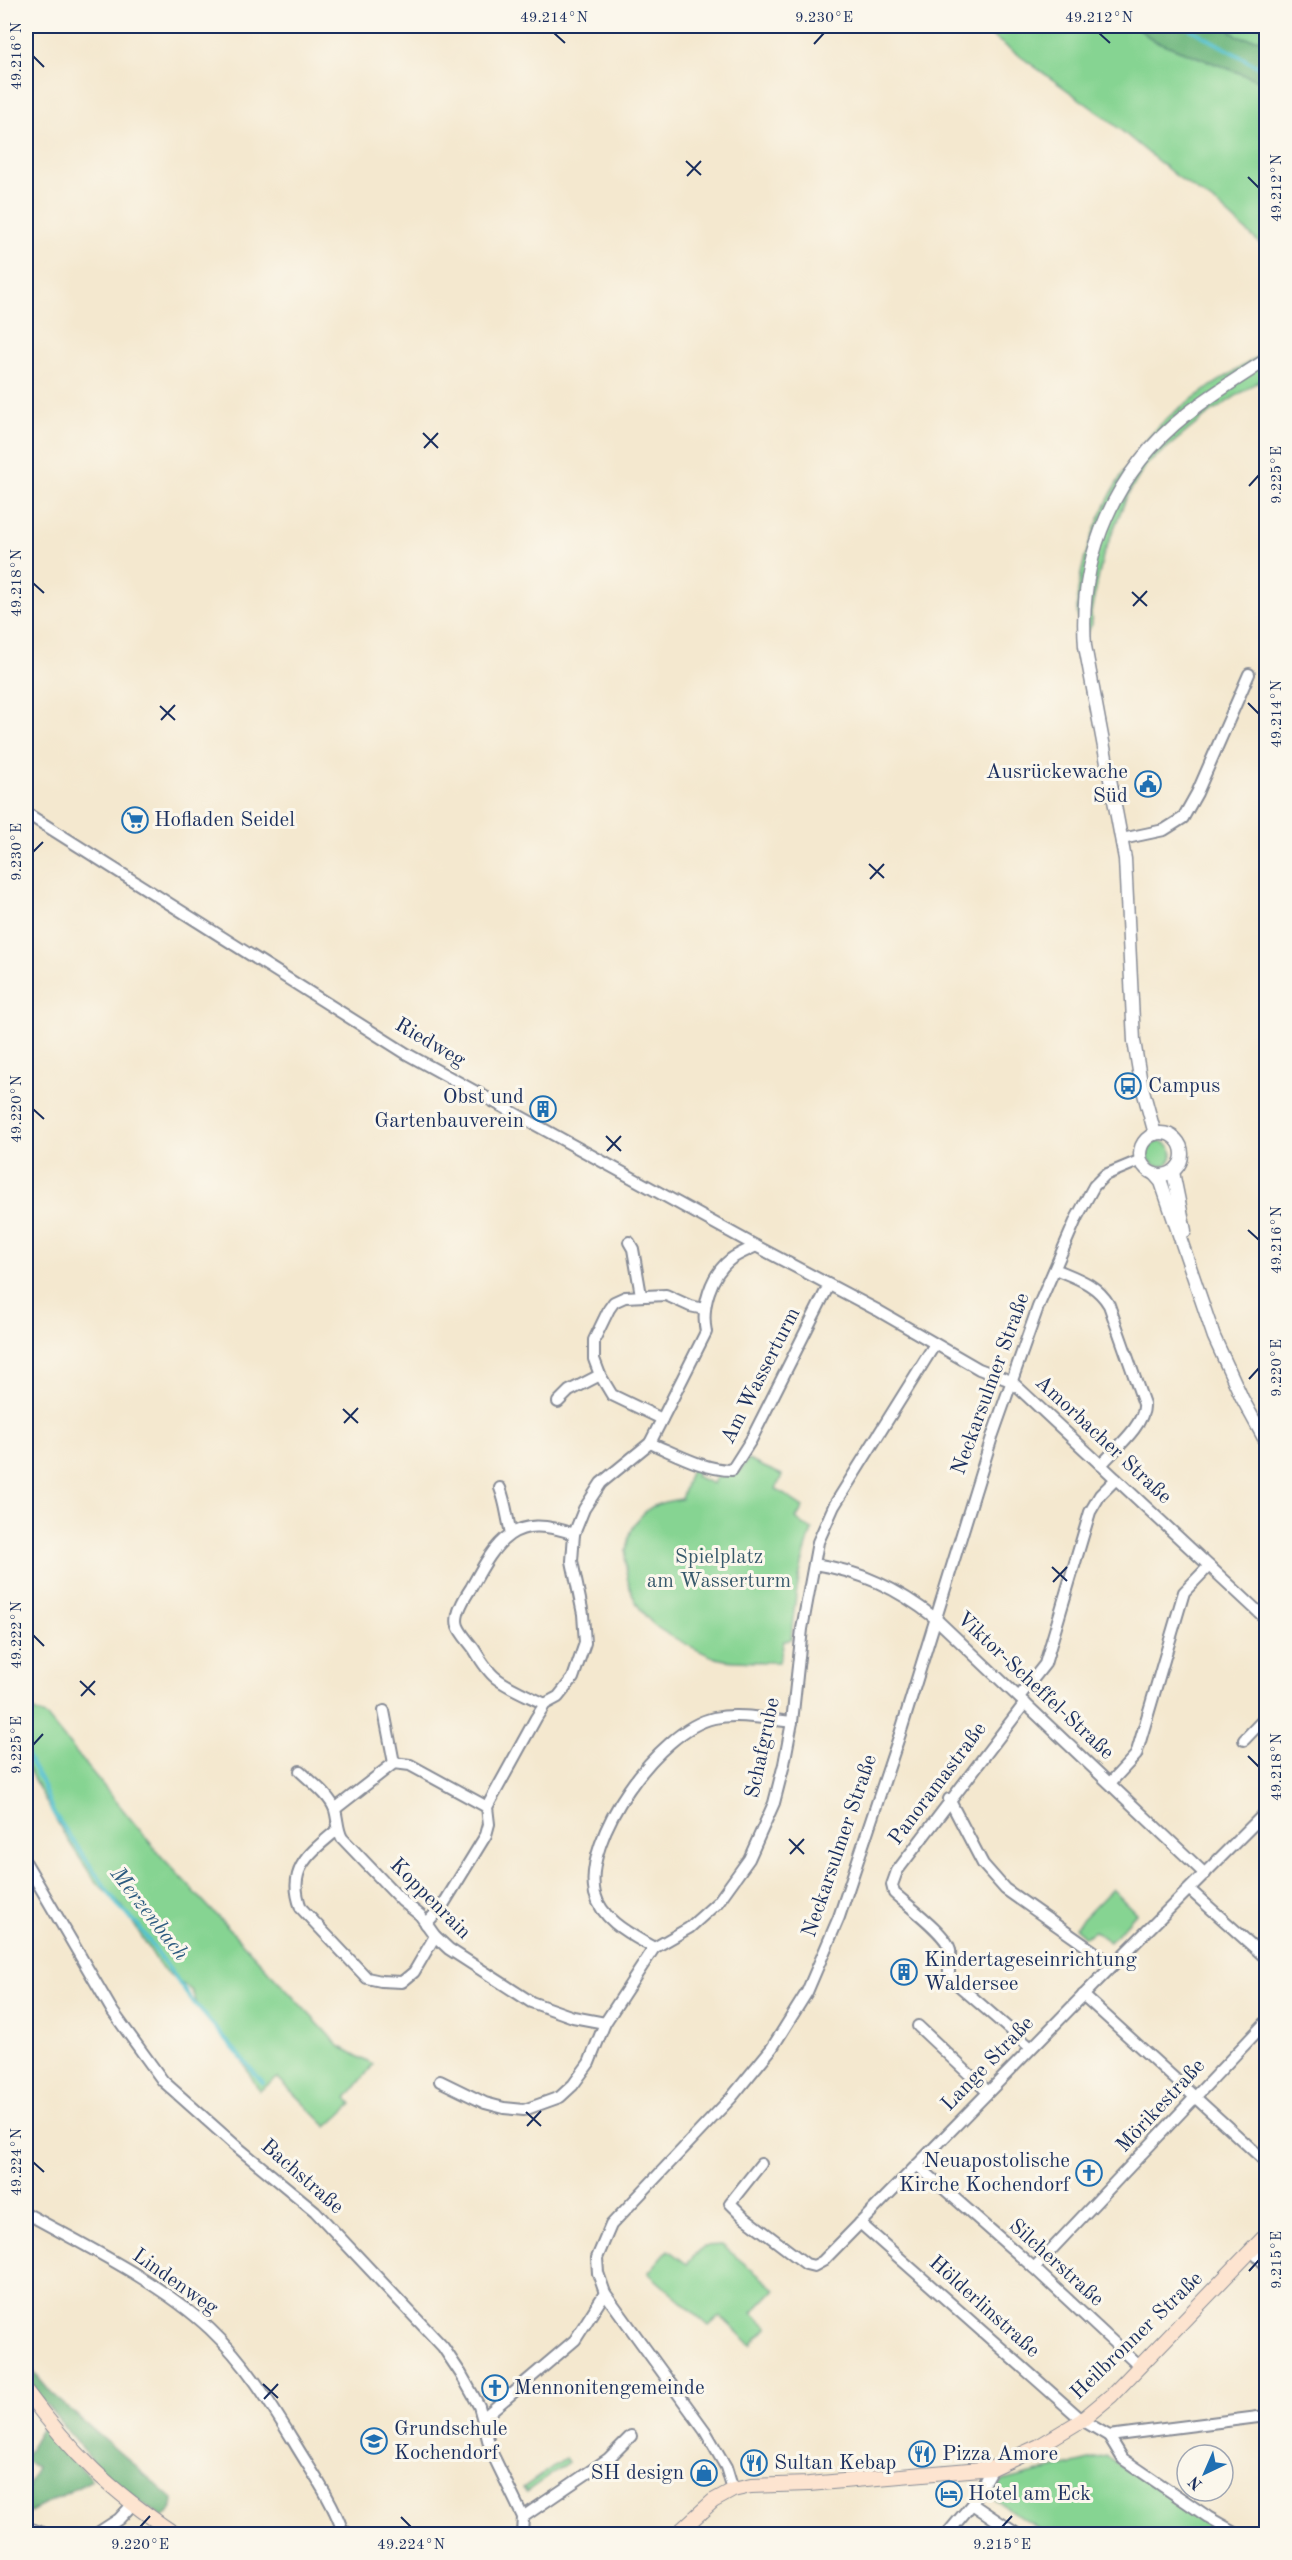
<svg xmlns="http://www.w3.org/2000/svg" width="1292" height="2560" font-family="'Old Standard TT',serif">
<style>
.green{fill:#86d492;stroke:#508278;stroke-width:1.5}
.forest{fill:#6cb67c;stroke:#44726d;stroke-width:1.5}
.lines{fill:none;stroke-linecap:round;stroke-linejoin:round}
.stream{stroke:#54c1ce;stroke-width:4}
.minor-casing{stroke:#888c96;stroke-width:14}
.tertiary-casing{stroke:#888c96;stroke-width:15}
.secondary-casing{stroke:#888c96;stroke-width:16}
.minor{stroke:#fff;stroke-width:10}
.tertiary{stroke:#fff;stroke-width:12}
.secondary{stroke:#fde4d0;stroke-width:14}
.ticks{fill:none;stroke:#1b2f5e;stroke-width:2}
.labels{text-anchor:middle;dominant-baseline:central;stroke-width:6;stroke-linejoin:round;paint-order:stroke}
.poi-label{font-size:21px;fill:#1b2f5e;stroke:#fbf7ec;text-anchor:start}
.street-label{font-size:21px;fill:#1b2f5e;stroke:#fbf7ec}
.park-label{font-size:21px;fill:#36586b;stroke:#fbf7ec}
.water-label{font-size:22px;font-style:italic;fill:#2c5b80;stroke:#fbf7ec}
.neatline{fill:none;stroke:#1b2f5e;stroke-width:2}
.ticks-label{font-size:15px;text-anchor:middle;fill:#1b2f5e}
</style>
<rect width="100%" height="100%" fill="#fbf7ec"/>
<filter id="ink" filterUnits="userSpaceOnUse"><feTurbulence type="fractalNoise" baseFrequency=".0167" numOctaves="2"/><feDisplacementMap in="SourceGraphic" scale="12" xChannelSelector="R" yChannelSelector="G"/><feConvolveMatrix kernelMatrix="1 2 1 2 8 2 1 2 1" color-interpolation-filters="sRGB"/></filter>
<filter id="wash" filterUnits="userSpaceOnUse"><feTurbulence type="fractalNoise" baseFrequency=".008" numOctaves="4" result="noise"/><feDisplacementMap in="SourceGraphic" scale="24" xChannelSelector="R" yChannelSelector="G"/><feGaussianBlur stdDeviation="1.35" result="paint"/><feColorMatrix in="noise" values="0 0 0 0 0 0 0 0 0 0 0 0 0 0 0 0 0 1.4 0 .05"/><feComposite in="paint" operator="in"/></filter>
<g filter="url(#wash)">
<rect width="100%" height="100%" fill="#f4e8cf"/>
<g class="green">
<polygon points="978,26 1135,26 1153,40 1266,83 1266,249 1219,206 1175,175 1106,118"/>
<polygon points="1226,26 1266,26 1266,40 1237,37"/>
<path d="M1266 351V376L1206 416 1146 465 1127 496 1103 556 1091 612 1092 624 1083 640C1081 630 1077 618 1077 608 1078 545 1123 456 1171 415 1200 391 1235 372 1266 351Z"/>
<circle cx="1160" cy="1154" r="12"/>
<path d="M748 1460 782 1475 776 1489 803 1507 796 1519 812 1530C799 1566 794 1602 791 1640L784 1641 779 1662C760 1661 738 1663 720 1659 709 1657 668 1635 658 1628 623 1602 612 1541 646 1511 655 1503 669 1501 681 1499L691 1469H698L695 1476 713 1484 716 1477 738 1473Z"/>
<polygon points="26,1707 47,1717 161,1856 339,2046 373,2065 347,2098 352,2104 327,2127 278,2078 259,2091 236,2050 200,2011 192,1991 162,1969 123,1907 95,1881 64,1834 26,1765"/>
<polygon points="1112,1889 1136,1913 1110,1942 1094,1931 1085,1937 1075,1927"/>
<polygon points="722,2245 775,2289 752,2313 768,2327 751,2345 720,2316 709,2326 648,2273 668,2250 687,2264 704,2246"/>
<polygon points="1106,2456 1227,2534 1046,2534 991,2497 1002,2481"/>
<polygon points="565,2458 568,2462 526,2492 523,2488"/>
</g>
<g class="forest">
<polygon points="1135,26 1225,26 1238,37 1266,40 1266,83 1153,40"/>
<path d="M26 2363 52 2394 173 2499C173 2508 171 2512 163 2517L135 2498 98 2468 26 2380Z"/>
<polygon points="43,2426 92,2480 30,2512 26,2509 26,2492 37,2467 26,2462 26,2455"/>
</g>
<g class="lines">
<g class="stream">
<polyline points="1185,26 1266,71"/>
<polyline points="26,1754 41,1781 53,1812 117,1904 138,1925 189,1997 263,2083"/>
</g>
</g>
</g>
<g filter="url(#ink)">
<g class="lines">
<g class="minor-casing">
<g id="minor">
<polyline points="26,813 407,1054 756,1246 877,1310 979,1369 1011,1381 1266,1619"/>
<polyline points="1122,839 1164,830 1183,818 1197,793 1249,674"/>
<polyline points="629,1242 633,1249 641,1295"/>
<path d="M1055 1269C1076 1278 1097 1284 1109 1305L1144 1404C1146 1424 1114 1450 1101 1465"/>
<polyline points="558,1402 569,1391 600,1375"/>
<polyline points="662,1419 612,1395 600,1375 594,1359 594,1340 609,1309 614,1302 625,1297 666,1295 690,1306 704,1309"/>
<path d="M650 1443C676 1454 704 1470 732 1470L751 1440 829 1285"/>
<path d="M500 1488C506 1503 507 1518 511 1533"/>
<path d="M814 1564C861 1571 898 1589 935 1618L1205 1874"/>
<polyline points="1019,1697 1045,1664 1090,1512 1100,1495 1116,1479"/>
<path d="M1025 1703 897 1871 892 1885 894 1893C907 1905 947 1934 950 1950 951 1957 948 1969 949 1977L1031 2048"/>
<path d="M545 1704C529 1696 510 1689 496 1678 487 1671 480 1659 474 1649 469 1642 461 1634 458 1626 454 1615 465 1597 471 1588 497 1540 514 1512 574 1534"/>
<polyline points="384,1711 394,1763"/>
<polyline points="1244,1740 1266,1717"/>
<path d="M300 1771C311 1782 330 1795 335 1810 338 1820 337 1829 342 1838L402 1901 420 1915 435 1936 449 1949 531 2002 573 2017 605 2023"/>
<polyline points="1110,1783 1136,1755 1184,1592 1209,1566"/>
<polyline points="949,1799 983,1864 1005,1889 1113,1965"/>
<polyline points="335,1809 394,1763 410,1765 487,1807"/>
<path d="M337 1830C310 1853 286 1869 301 1908L367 1978 381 1981 402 1982 414 1972 435 1936"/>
<polyline points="26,1863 113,2012 163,2081 236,2146 315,2211 443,2347 461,2374 479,2406 491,2451 523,2517 522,2534"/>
<polyline points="1190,1890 1266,1958"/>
<path d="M426 1924 443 1905 486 1835 489 1824 487 1807 536 1718 545 1704 558 1697 573 1678 585 1643 583 1614 572 1561 574 1534 584 1509 601 1483 650 1443 706 1332C701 1308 710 1275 731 1259 738 1254 748 1250 756 1246"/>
<path d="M654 1948C632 1935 602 1921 595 1894 582 1838 659 1730 714 1718 739 1713 766 1719 792 1722"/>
<polyline points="1083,1995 1266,2162"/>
<polyline points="918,2026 988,2092"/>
<polyline points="440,2081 485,2103 504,2108 524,2110 560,2097 573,2085 589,2063 605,2023 654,1948 689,1928 718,1902 749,1859 774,1803 784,1764 792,1722 802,1629 818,1542 834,1506 935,1344"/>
<polyline points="761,2164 730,2203 744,2217 806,2264 814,2266 823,2261 1113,1965 1266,1812"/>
<polyline points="917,2165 1034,2268 1140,2367"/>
<path d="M26 2213C85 2246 160 2282 210 2329 245 2362 269 2401 294 2442 311 2471 331 2498 342 2529L345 2531"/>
<polyline points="860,2223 1082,2420 1109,2436 1266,2416"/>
<polyline points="1252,2251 1266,2265"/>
<polyline points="1034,2268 1266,2022"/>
<polyline points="483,2418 575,2340 605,2293"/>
<polyline points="1109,2436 1123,2459 1208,2517 1238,2534"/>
<polyline points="733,2490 726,2467 705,2431 605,2293 598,2273 597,2258 611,2225 731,2098 772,2048 807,1992 839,1917 900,1734 992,1437 1038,1307 1077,1217 1094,1186 1105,1175 1141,1160"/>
<polyline points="972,2504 1017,2534"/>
<polyline points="523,2517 608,2459 631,2436"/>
<polyline points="26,2527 46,2534"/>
<polyline points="96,2534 119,2519 132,2505"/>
<polyline points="947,2534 972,2504 992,2468"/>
</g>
</g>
<g class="tertiary-casing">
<g id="tertiary">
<circle cx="1161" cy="1154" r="21"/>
<path d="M1155 1134 1141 1083 1134 1041 1125 859 1085 646C1078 555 1115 471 1187 414 1212 394 1240 377 1266 360"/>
<polyline points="1173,1172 1185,1231"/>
<polyline points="1154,1174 1161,1182 1214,1337 1242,1398 1266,1442"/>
</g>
</g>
<g class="secondary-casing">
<g id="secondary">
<path d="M26 2391C72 2454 111 2491 175 2534"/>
<polyline points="677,2534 713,2501 733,2490 751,2486 809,2484 992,2468 1039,2446 1082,2420 1112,2395 1266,2235"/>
</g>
</g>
<use href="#minor" class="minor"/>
<use href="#tertiary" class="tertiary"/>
<use href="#secondary" class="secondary"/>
</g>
</g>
<path class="ticks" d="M554 33 565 43M1099 33 1110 43M814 44 824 33M33 56 44 67M686 161 701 175M687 176 701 161M1248 177 1259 188M423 433 438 448M424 448 438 433M1249 486 1259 475M33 583 44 593M1132 592 1147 606M1133 606 1147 591M1248 703 1259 714M160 706 175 720M161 720 175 705M33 852 43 842M869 864 884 878M870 879 884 864M33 1109 44 1119M606 1136 621 1151M607 1151 621 1136M1248 1230 1259 1240M1249 1379 1259 1368M343 1409 358 1423M344 1423 358 1408M1052 1567 1067 1581M1053 1582 1067 1567M33 1635 44 1646M80 1681 95 1695M81 1696 95 1681M33 1745 43 1734M1248 1756 1259 1767M789 1839 804 1854M790 1854 804 1839M526 2112 541 2126M527 2126 541 2111M33 2162 44 2172M1249 2271 1259 2260M263 2384 278 2398M264 2399 278 2384M401 2517 411 2527M140 2527 150 2516M1002 2527 1012 2516"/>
<defs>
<g id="civic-ring" transform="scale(1.35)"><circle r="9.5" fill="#fbf7ec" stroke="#1f6fb2" stroke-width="1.5"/><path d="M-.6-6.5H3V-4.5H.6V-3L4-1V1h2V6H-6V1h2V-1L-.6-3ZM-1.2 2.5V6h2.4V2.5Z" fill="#1f6fb2"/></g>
<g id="supermarket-ring" transform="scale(1.35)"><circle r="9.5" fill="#fbf7ec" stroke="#1f6fb2" stroke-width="1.5"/><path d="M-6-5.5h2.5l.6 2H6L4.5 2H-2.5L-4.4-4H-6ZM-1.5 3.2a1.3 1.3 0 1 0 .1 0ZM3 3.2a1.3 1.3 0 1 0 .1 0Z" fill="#1f6fb2"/></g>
<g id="bus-ring" transform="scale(1.35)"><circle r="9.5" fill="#fbf7ec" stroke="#1f6fb2" stroke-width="1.5"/><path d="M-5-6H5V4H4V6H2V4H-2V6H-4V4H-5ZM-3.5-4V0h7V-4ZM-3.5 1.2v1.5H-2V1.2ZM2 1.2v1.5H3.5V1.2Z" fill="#1f6fb2"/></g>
<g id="building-ring" transform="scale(1.35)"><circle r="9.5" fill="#fbf7ec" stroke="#1f6fb2" stroke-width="1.5"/><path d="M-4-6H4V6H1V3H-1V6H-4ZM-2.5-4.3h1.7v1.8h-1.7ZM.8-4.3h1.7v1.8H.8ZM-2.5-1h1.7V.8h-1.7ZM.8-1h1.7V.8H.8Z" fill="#1f6fb2"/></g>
<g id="church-ring" transform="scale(1.35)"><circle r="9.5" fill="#fbf7ec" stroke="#1f6fb2" stroke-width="1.5"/><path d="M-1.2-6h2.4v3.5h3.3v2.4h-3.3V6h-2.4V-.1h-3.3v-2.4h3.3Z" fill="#1f6fb2"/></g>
<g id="school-ring" transform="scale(1.35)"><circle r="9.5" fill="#fbf7ec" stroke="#1f6fb2" stroke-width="1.5"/><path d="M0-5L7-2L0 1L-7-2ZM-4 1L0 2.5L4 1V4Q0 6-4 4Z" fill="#1f6fb2"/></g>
<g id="restaurant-ring" transform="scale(1.35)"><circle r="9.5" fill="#fbf7ec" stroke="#1f6fb2" stroke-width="1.5"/><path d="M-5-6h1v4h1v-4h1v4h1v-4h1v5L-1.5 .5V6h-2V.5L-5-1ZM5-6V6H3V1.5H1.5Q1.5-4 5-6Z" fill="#1f6fb2"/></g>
<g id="shop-ring" transform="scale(1.35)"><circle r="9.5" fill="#fbf7ec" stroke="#1f6fb2" stroke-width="1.5"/><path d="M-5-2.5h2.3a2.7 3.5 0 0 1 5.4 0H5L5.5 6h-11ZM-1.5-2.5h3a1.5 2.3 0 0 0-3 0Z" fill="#1f6fb2"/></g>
<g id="hotel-ring" transform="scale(1.35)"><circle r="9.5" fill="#fbf7ec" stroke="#1f6fb2" stroke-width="1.5"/><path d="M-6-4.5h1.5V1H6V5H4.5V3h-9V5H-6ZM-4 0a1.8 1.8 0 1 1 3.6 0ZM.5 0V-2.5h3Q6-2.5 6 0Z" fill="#1f6fb2"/></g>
</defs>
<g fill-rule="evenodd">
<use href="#civic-ring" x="1148" y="784"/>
<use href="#supermarket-ring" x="135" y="820"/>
<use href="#bus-ring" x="1128" y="1086"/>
<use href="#building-ring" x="543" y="1109"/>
<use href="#building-ring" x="904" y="1972"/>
<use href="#church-ring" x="1089" y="2173"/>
<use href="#church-ring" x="495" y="2388"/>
<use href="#school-ring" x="374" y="2441"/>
<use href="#restaurant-ring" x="922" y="2454"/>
<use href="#restaurant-ring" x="754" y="2463"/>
<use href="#shop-ring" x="704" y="2473"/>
<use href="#hotel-ring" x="949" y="2494"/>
</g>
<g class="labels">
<g class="poi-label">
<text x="1128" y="772" text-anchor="end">Ausrückewache<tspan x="1128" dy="24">Süd</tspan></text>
<text x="154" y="820">Hofladen Seidel</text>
<text x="1148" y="1086">Campus</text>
<text x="524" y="1097" text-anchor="end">Obst und<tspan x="524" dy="24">Gartenbauverein</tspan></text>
<text x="924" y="1960">Kindertageseinrichtung<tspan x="924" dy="24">Waldersee</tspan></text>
<text x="1070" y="2161" text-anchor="end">Neuapostolische<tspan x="1070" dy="24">Kirche Kochendorf</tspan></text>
<text x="514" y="2388">Mennonitengemeinde</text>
<text x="394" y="2429">Grundschule<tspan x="394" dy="24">Kochendorf</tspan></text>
<text x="942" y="2454">Pizza Amore</text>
<text x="774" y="2463">Sultan Kebap</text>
<text x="684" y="2473" text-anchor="end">SH design</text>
<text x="968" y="2494">Hotel am Eck</text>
</g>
<g class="street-label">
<text transform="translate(430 1043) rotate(30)">Riedweg</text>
<text transform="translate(761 1376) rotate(-63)">Am Wasserturm</text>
<text transform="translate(991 1384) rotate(-70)">Neckarsulmer Straße</text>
<text transform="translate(1103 1440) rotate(43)">Amorbacher Straße</text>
<text transform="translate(1035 1686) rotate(43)">Viktor-Scheffel-Straße</text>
<text transform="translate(763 1748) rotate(-78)">Schafgrube</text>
<text transform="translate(938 1784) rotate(-53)">Panoramastraße</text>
<text transform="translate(840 1846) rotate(-71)">Neckarsulmer Straße</text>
<text transform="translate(430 1899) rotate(45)">Koppenrain</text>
<text transform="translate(988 2064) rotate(-46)">Lange Straße</text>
<text transform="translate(1161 2106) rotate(-47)">Mörikestraße</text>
<text transform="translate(302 2177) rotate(41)">Bachstraße</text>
<text transform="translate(1056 2263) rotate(42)">Silcherstraße</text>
<text transform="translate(175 2282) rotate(35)">Lindenweg</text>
<text transform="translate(984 2307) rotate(42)">Hölderlinstraße</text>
<text transform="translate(1137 2336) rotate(-44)">Heilbronner Straße</text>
</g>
<g class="park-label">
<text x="719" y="1557">Spielplatz<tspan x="719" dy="24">am Wasserturm</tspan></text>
</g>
<g class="water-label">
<text transform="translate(149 1914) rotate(52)">Merzenbach</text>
</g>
</g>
<rect width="1292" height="2560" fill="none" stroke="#fbf7ec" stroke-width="66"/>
<g transform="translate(1205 2473) rotate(224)"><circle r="28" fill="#fbf7ec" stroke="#a1a7b3" stroke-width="1.5"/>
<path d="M0-4.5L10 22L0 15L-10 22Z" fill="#1f6fb2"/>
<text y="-9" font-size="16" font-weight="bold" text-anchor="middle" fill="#1b2f5e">N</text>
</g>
<rect x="33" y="33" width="1226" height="2494" class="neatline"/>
<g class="ticks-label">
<text x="554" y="22">49.214°N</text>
<text x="824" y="22">9.230°E</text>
<text x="1099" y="22">49.212°N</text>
<text transform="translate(16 56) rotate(-90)" y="5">49.216°N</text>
<text transform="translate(1276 188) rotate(-90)" y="5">49.212°N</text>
<text transform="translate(1276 475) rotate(-90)" y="5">9.225°E</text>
<text transform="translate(16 583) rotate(-90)" y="5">49.218°N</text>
<text transform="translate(1276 714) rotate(-90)" y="5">49.214°N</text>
<text transform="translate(16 852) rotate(-90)" y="5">9.230°E</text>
<text transform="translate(16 1109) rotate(-90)" y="5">49.220°N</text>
<text transform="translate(1276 1240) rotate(-90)" y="5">49.216°N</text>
<text transform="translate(1276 1368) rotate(-90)" y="5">9.220°E</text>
<text transform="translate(16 1635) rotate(-90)" y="5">49.222°N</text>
<text transform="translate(16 1745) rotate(-90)" y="5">9.225°E</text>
<text transform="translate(1276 1767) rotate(-90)" y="5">49.218°N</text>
<text transform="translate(16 2162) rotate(-90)" y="5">49.224°N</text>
<text transform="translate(1276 2260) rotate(-90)" y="5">9.215°E</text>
<text x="140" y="2549">9.220°E</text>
<text x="411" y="2549">49.224°N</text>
<text x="1002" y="2549">9.215°E</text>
</g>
</svg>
